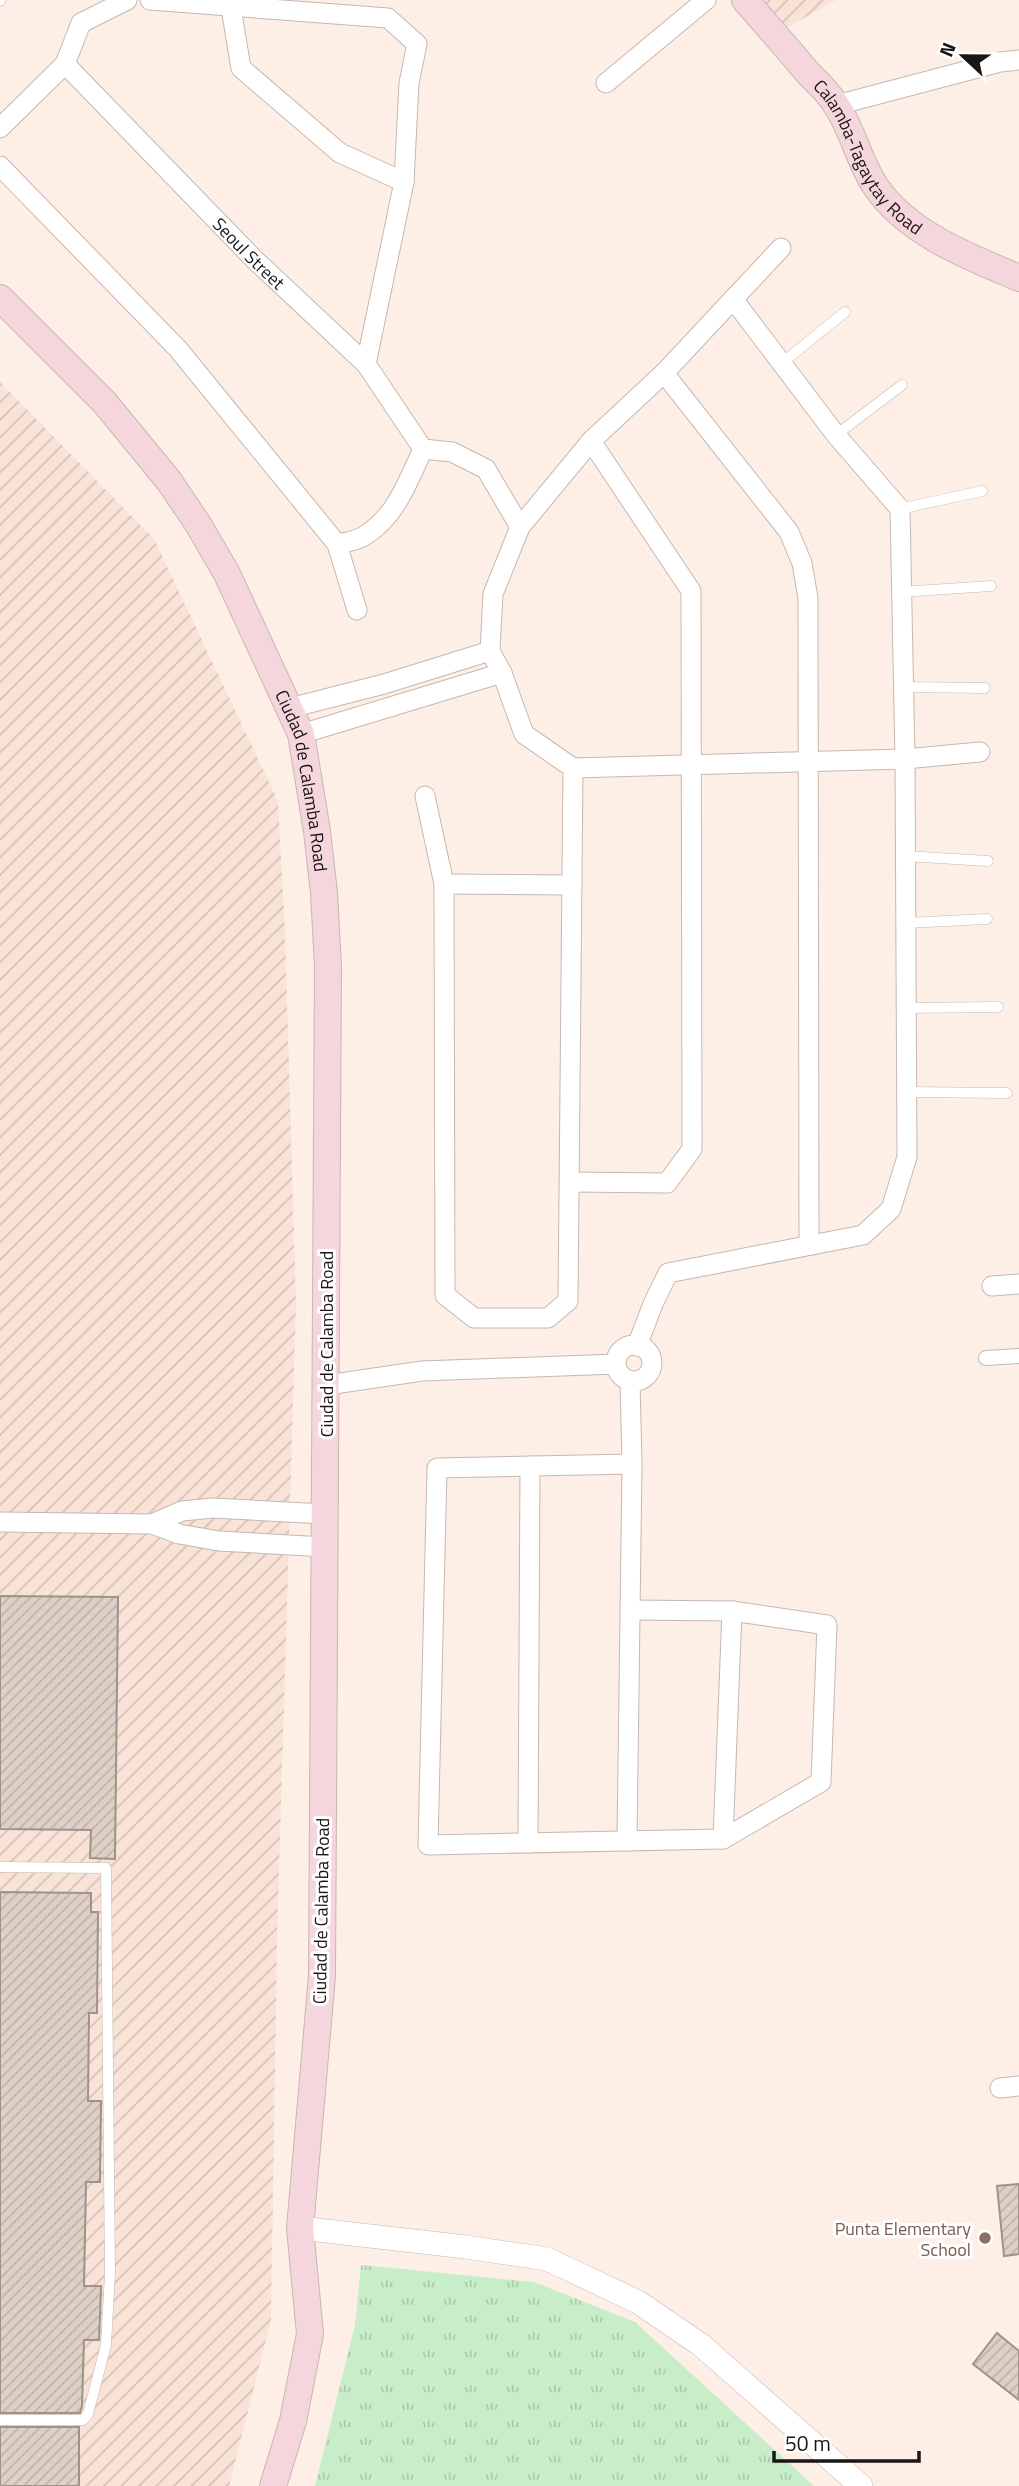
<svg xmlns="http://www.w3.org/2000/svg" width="1019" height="2486" font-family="'Titillium Web',sans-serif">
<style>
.industrial{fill:url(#industrial-furrows)}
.grass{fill:url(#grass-tufts)}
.building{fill:url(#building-hatch);stroke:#9f9289;stroke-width:2}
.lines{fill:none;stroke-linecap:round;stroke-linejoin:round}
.service-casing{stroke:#c6b8b0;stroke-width:11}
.pedestrian-casing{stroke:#c6b8b0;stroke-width:16}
.minor-casing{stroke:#c6b8b0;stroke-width:21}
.tertiary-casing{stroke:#c6b8b0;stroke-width:24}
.secondary-casing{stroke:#c6b8b0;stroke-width:28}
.service{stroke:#fff;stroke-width:10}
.pedestrian{stroke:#fff;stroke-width:14}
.minor{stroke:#fff;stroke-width:19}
.tertiary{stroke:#fff;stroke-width:23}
.secondary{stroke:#f4d6dc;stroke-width:26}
.education-dot{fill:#8d6e63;stroke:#fff;stroke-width:2.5}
.labels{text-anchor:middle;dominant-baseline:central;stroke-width:6;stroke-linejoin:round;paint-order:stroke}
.street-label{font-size:18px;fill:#1b1613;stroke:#fff}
.education-label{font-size:18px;fill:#785e54;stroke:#fff;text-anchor:end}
</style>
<defs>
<pattern id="industrial-furrows" width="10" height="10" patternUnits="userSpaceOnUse" patternTransform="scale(1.75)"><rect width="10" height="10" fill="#f9e3d6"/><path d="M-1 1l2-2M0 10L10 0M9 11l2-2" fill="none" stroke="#d5c2b7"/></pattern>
<pattern id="grass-tufts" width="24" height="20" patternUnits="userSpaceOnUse" patternTransform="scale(1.75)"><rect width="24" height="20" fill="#c8edc9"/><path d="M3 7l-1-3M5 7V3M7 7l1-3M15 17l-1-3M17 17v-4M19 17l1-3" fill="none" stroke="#abcaac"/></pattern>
<pattern id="building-hatch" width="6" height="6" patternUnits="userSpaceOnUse" patternTransform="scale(1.75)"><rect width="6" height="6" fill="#ded0c7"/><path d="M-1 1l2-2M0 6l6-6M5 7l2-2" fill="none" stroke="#beb2aa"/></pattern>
</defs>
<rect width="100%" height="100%" fill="#fdefe6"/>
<g class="industrial">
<polygon points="751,0 836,0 778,33"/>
<polygon points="0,382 154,539 278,801 285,935 296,1304 277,1939 271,2320 229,2486 0,2486"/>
</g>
<polygon class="grass" points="361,2265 534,2282 635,2322 814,2486 315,2486 355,2325"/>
<g class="building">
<polygon points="0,1596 118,1597 115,1859 90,1858 91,1830 0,1829"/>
<polygon points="0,1892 91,1893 91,1912 98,1912 97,2013 89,2013 88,2101 101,2101 100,2182 86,2182 84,2286 101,2286 100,2316 99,2340 84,2340 82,2406 80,2413 0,2413"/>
<polygon points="1019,2184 1019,2254 1004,2256 997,2186"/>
<polygon points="997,2333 1019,2351 1019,2400 973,2364"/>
<rect x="0" y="2427" width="79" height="59"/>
</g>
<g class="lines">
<g class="service-casing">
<g id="service">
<polyline points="0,1 0,0"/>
<polyline points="782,363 845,312"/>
<polyline points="836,435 902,385"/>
<polyline points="900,509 982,491"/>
<polyline points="901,592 991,586"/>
<polyline points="903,687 985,688"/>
<polyline points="905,856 988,861"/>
<polyline points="906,923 987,919"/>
<polyline points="906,1008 998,1007"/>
<polyline points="907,1092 1007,1093"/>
<polyline points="0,1867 106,1868 110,2273 106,2345 88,2414 83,2420 0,2420"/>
</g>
</g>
<g class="pedestrian-casing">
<polyline id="pedestrian" points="986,1358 1019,1356"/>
</g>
<g class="minor-casing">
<g id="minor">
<polyline points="150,0 388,18 417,44 409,83 404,182 366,364"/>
<polyline points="231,8 241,68 340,153 404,182"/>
<path id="s1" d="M65 64 254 259 366 364 423 449"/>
<polyline points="606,83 706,0"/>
<polyline points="837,105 1000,62 1019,60"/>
<polyline points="0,128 65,64 81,23 127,0"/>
<polyline points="0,166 178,349 337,544 357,610"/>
<polyline points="664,373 789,532 802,563 808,598 809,1245"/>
<path d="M337 544C346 542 357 541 364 536 396 517 408 481 423 449L452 452 486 469 520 527"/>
<polyline points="290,708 384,684 490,651"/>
<polyline points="301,734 502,673"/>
<polyline points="573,768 905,759 980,752"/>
<polyline points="425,796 444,884 445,1295 474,1318 548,1318 568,1301 573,768 524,734 502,673 490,651 493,594 520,527 591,441 664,373 781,248"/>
<polyline points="444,884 572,885"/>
<polyline points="570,1182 667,1183 692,1149 691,591 591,441"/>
<polyline points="992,1286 1019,1284"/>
<circle cx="634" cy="1363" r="18"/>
<polyline points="637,1346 653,1304 668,1273 863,1235 891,1209 907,1157 905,759 900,509 836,435 733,299"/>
<polyline points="327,1385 422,1371 616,1364"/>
<polyline points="0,1522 152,1524 179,1534 219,1541 325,1547"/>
<polyline points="152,1524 182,1511 213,1508 325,1514"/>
<polyline points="630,1610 732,1611 827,1625 821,1782 723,1839 428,1845 437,1468 632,1464"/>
<polyline points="723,1839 732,1611"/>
<polyline points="627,1841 632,1464 630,1381"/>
<polyline points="528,1843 530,1466"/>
<polyline points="1000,2088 1019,2086"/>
</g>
</g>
<g class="tertiary-casing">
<polyline id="tertiary" points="300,2228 466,2247 547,2259 638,2302 701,2345 861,2486"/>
</g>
<g class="secondary-casing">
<g id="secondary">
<path id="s2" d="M745 0C766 24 787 48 808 73 818 83 829 93 836 105 853 130 859 162 876 187 908 234 970 257 1019 278"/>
<path id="s3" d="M0 298 105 403 169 481 198 524 227 574 301 734 317 831 324 893 328 966 322 1976 300 2228 310 2334 293 2421 273 2486"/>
</g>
</g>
<use href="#service" class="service"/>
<use href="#pedestrian" class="pedestrian"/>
<use href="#minor" class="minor"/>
<use href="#tertiary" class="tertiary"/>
<use href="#secondary" class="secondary"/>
</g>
<circle class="education-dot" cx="985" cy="2238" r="7"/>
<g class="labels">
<g class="street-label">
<text stroke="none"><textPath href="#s2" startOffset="201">Calamba-Tagaytay Road</textPath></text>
<text stroke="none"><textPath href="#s1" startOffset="264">Seoul Street</textPath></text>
<text stroke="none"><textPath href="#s3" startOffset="581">Ciudad de Calamba Road</textPath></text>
<text transform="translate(326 1344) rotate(-90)">Ciudad de Calamba Road</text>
<text transform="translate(321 1911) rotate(-89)">Ciudad de Calamba Road</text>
</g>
<g class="education-label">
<text x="971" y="2228">Punta Elementary<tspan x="971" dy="21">School</tspan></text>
</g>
</g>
<g transform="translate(963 56) rotate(292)" stroke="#ffffff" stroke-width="5" paint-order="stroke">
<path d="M0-5L12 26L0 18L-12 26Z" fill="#1b1613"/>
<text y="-10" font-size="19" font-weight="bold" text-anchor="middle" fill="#1b1613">N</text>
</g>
<path d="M774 2451v10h145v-10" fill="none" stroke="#1b1613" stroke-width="3.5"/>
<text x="785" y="2451" font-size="21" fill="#1b1613" stroke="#ffffff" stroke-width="5" paint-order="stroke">50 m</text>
</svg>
